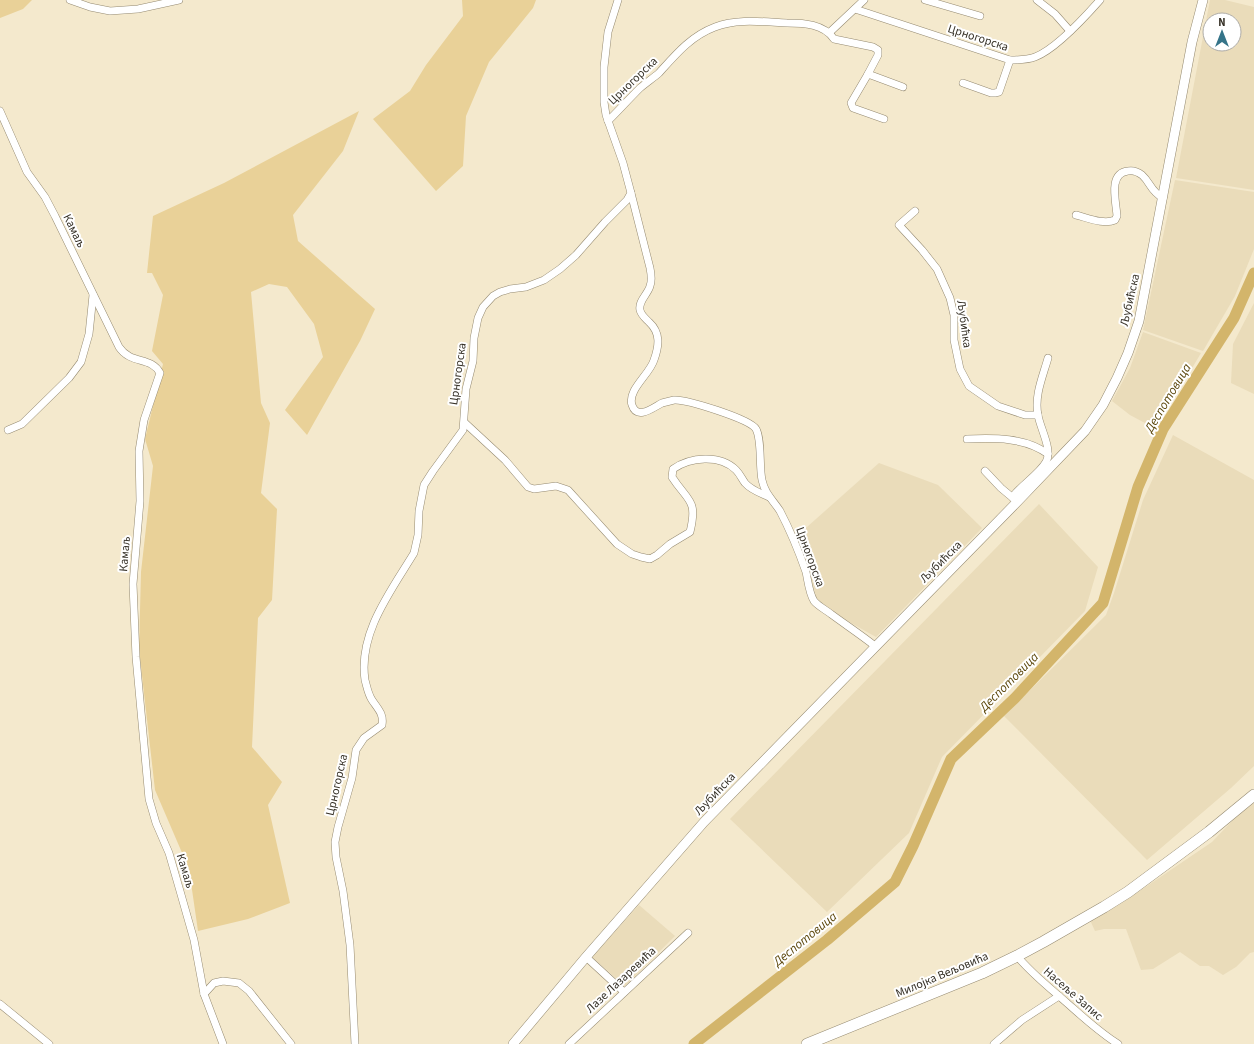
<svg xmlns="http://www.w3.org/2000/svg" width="1254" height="1044" font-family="'Source Sans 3',sans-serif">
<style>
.built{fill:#eadcba;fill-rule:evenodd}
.green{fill:#e9d198}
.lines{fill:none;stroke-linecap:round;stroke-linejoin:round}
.river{stroke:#d3b56b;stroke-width:11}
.minor-casing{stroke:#958a71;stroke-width:8}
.tertiary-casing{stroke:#958a71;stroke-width:10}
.primary-casing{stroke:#958a71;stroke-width:12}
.minor{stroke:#fff;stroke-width:7}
.tertiary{stroke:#fff;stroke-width:9}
.primary{stroke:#fff;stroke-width:11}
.labels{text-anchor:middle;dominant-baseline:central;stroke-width:4;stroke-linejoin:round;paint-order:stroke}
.street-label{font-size:12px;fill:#363127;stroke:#fff}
.water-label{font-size:13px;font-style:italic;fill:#5b460a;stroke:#fff}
</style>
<rect width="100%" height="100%" fill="#f4e9cd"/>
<g class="built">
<path d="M1210 0H1225L1254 7V190L1176 178ZM1210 20H1234V44H1210Z"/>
<polygon points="1175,180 1254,192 1254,249 1235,296 1203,351 1143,330"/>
<polygon points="1254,303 1254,394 1231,383 1233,344"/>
<polygon points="1143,332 1201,353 1156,429 1130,415 1112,401 1130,368"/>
<polygon points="1173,435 1254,480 1254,766 1231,788 1147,860 1004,716 1106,615 1114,593 1143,500"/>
<polygon points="879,463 938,485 982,528 876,637 844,619 817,599 798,535"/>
<polygon points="1039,504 1098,567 1085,611 942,757 909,833 827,912 730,819"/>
<polygon points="1254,803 1254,952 1250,953 1236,967 1223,975 1209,966 1200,966 1180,952 1153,969 1141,970 1126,929 1104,929 1095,931 1090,920 1119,905 1212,842 1235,818"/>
<polygon points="639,905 675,936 625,986 592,957"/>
</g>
<g class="green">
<polygon points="0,0 32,0 23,9 0,18"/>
<polygon points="462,0 536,0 533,8 489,62 466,116 463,166 436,191 373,119 410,91 426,65 463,16"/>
<polygon points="359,111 343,151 293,215 298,241 375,309 360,341 307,435 285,410 323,357 314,324 287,287 269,284 251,292 261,403 270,423 261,493 277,509 272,600 258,618 252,747 282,782 268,805 290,903 248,919 198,931 189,869 155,790 139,649 141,572 153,466 145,439 163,364 152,351 163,295 152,273 147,273 153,216 224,183"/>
</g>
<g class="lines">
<polyline class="river" points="694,1044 827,940 895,882 913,846 951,759 1015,698 1103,603 1138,487 1163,429 1234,318 1254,273"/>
<g class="minor-casing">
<g id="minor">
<polyline points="70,0 90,7 110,11 138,9 179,0"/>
<polyline points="925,0 980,16"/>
<polyline points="1037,0 1055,14 1070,31"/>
<path d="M855 9 1010 60C1019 60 1027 60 1035 57 1056 49 1085 17 1100 0"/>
<polyline points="830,32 864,0"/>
<polyline points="868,74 851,103 853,108 884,119"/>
<polyline points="963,83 991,93 995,93 999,92 1010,60"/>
<path d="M0 111 27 172 45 197 55 216 119 347C131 365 151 356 160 373L144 420 139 451 140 501 133 584 136 657 149 799 156 823 169 853 180 891 194 940 204 994 223 1044"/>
<path d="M608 121C619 110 629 99 640 88 646 83 653 78 659 73 676 54 691 36 715 27 737 18 764 22 787 23 804 23 824 24 834 39L873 47 878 50V55L868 74 903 87"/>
<path d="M631 193 650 268C651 273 652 281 650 286 648 294 638 301 640 310 641 315 645 318 649 322 661 333 659 346 654 360 650 374 627 390 632 405 637 421 654 407 662 403 666 402 670 401 674 400 686 399 750 419 756 429 762 440 759 466 762 480 765 494 773 500 780 511 790 530 799 552 806 572 808 581 809 593 814 601 818 606 826 610 831 614 846 625 861 635 875 646"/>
<polyline points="915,211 899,225 922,250 937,269 950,298 954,315 954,340 960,369 969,386 998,406 1025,415 1038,415"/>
<path d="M1076 215C1088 218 1104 225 1115 220L1117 216C1116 201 1108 173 1128 171 1133 170 1138 172 1142 175 1151 183 1150 191 1163 198"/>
<path d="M465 423 505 460 528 487 534 489 556 486 568 490 617 544 632 554 641 557 650 559 657 555 670 544 690 532C698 499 688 502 672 477L673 469C690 457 720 454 736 470 740 474 742 479 745 483 751 490 760 493 769 497"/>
<polyline points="8,430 22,424 69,378 81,362 89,334 93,295"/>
<path d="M967 439C994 438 1025 437 1048 454"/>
<polyline points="985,471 1001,488 1013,498"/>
<path d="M1017 502 1013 498 1014 495C1022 485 1040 473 1046 462 1053 450 1040 428 1038 415 1034 396 1043 376 1048 358"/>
<path d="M1017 956C1032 974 1050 988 1067 1003 1084 1018 1099 1032 1118 1044"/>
<polyline points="586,957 624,992"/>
<polyline points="204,994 214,983 223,981 239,983 249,991 291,1044"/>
<polyline points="0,1004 49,1044"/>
<path d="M355 1044 350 945 343 891 336 857 335 842 338 827 352 778 356 750 364 738 382 725C384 714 378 709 372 700 368 694 367 687 365 680 358 633 391 591 414 553L418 535 419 511 424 485 433 471 463 430 466 389 473 361 474 338 478 318 483 307 493 296 500 292 510 289 526 287 544 280 560 269 576 255 605 222 627 200 631 193 623 163 606 115 604 102V67L608 32 618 0"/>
<polyline points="569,1044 688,933"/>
<polyline points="994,1044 1022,1020 1059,996"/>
</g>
</g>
<g class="tertiary-casing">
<polyline id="tertiary" points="513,1044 586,957 704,822 1017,502 1085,431 1103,405 1117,378 1128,353 1139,321 1192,42 1203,0"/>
</g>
<g class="primary-casing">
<polyline id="primary" points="807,1044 982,973 1017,956 1043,942 1104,907 1128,892 1209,832 1254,795"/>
</g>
<use href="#minor" class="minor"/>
<use href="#tertiary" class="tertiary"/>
<use href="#primary" class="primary"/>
</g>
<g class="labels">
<g class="street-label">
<text transform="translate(978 38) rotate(18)">Црногорска</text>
<text transform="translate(633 81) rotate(-44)">Црногорска</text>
<text transform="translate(74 231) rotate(64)">Камаљ</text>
<text transform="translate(1130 300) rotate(-77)">Љубићска</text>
<text transform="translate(964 324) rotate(82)">Љубићка</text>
<text transform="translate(458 374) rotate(-82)">Црногорска</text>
<text transform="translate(125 554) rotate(-85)">Камаљ</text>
<text transform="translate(810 557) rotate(70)">Црногорска</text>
<text transform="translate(941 562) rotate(-45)">Љубићска</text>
<text transform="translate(337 785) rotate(-77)">Црногорска</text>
<text transform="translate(715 794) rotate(-46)">Љубићска</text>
<text transform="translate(185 871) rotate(73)">Камаљ</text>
<text transform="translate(942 975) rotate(-23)">Милојка Вељовића</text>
<text transform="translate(621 980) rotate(-43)">Лазе Лазаревића</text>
<text transform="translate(1073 994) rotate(41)">Насеље Запис</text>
</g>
<g class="water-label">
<text transform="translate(1168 398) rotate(-59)">Деспотовица</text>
<text transform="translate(1009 682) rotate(-45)">Деспотовица</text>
<text transform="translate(805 939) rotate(-39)">Деспотовица</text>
</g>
</g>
<g transform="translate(1222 32)"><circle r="19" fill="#ffffff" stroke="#afada9"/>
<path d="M0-3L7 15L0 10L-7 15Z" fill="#357489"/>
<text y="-6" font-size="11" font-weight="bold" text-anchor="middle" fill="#363127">N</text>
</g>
</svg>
